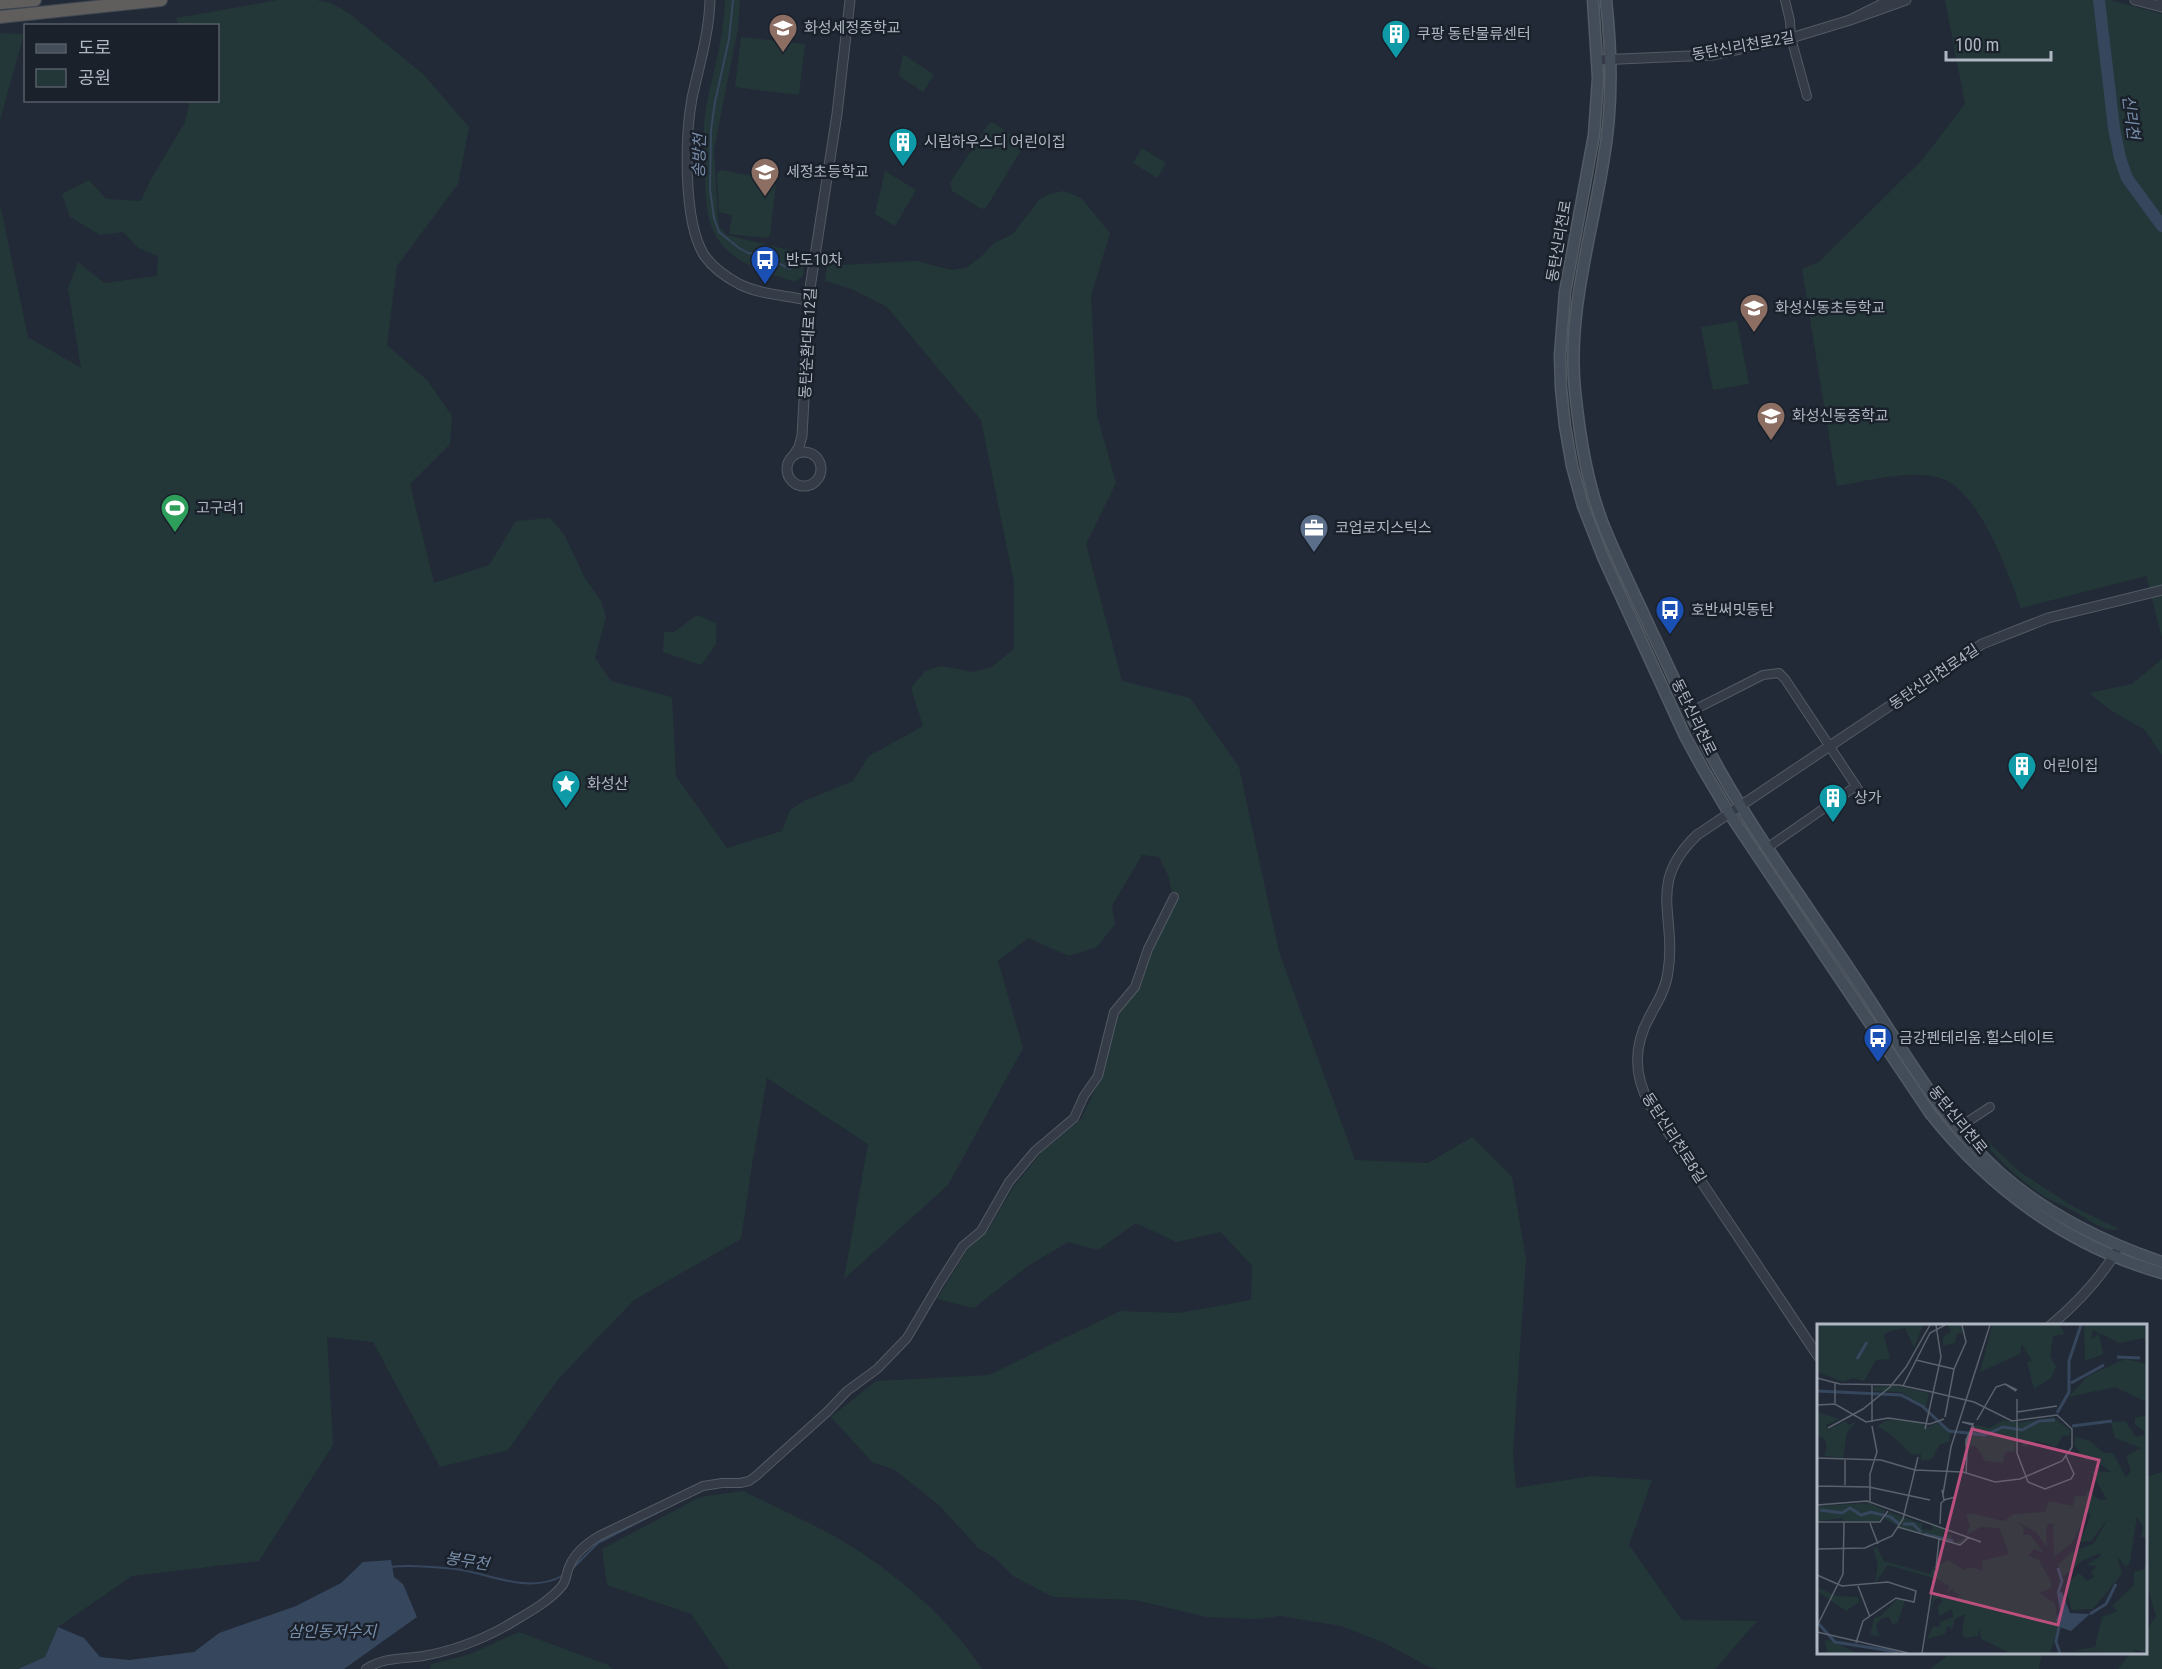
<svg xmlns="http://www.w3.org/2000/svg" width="2162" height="1669" font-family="'Roboto Condensed','Noto Sans KR',sans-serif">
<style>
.green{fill:#243738}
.water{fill:#36465d}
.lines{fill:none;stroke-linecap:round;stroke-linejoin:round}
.stream{stroke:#36465d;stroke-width:2}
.river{stroke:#36465d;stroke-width:12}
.minor-casing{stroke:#525a64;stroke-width:10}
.tertiary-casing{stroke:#525a64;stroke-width:11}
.secondary-casing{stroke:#525a64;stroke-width:13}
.trunk-casing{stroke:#3f4751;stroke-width:14}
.minor{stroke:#353c47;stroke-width:8}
.tertiary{stroke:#353c47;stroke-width:9}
.secondary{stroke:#434c59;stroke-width:10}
.trunk{stroke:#5f5e5c;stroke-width:12}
.labels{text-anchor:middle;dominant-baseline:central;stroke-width:5;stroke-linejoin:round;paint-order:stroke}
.poi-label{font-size:15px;fill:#afb7c3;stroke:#1a212b;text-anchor:start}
.street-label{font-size:15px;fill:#afb7c3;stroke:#1a212b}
.water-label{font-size:16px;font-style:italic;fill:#798eaa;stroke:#1a212b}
.inset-river{fill:none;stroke:#36465d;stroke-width:3}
.inset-road{fill:none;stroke:#5a626e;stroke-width:1.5}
.view{fill:#bb507f;fill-opacity:0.15;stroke:#bb507f;stroke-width:3}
.inset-edge{fill:none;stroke:#afb7c3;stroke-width:3}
</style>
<rect width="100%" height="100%" fill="#212a36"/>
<g class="green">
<polygon points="278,0 316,0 331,3 350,14 424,75 469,127 458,184 397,266 387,345 427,380 452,416 450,444 410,484 434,583 489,565 516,521 550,518 564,534 585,578 601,601 606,617 595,658 611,681 672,697 676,776 727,848 782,831 790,810 804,801 853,781 869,756 923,726 911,688 925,671 941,666 973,672 992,667 1014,649 1014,582 981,420 887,307 851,289 825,281 828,261 842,265 916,261 952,270 966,268 981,257 994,243 1013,234 1039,200 1049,194 1064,191 1081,198 1110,233 1091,296 1097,415 1116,483 1086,544 1122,681 1190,698 1239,767 1279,952 1355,1160 1428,1163 1472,1137 1512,1177 1526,1259 1513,1451 1516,1488 1592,1476 1652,1480 1629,1545 1682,1620 1757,1621 1715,1669 1438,1669 1429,1667 1385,1643 1341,1626 1281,1616 1256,1619 1207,1617 1135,1600 1053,1597 1013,1576 995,1558 978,1548 940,1506 895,1470 872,1462 831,1417 876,1381 989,1375 1120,1311 1179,1313 1251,1300 1252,1266 1221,1232 1176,1242 1136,1223 1098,1250 1068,1242 1028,1266 974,1308 937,1299 968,1248 987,1232 1014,1186 1042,1152 1081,1119 1097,1086 1115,1018 1136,989 1174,901 1168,875 1159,857 1142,855 1112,906 1115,924 1097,947 1069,956 1028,938 998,961 1023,1048 948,1185 844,1279 868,1144 767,1078 752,1165 741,1239 634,1300 559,1378 508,1450 440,1467 373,1342 327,1337 333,1445 259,1561 132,1576 58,1627 45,1657 18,1669 0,1669 0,204 28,337 81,368 68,288 78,262 104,283 157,276 158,256 138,248 123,232 100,235 70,217 62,194 89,180 106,199 141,201 150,181 185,122 190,101 218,100 218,26 179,25 176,18"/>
<path d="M725 0H740L738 28 714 150 718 221 720 228 727 235 806 254 803 276 795 282C774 275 751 269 733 255 708 236 706 210 705 181 704 157 702 132 706 108 713 72 724 37 725 0Z"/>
<path d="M1945 0H2111L2162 14V638L2146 576 2021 608C2007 571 1979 487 1937 477 1908 470 1866 481 1837 486L1802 269 1819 262 1922 160 1965 104Z"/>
<polygon points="0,33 24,34 0,120"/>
<polygon points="741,37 805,44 799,95 735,87"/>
<polygon points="903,54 934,75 923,92 899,76"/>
<polygon points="989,123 994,123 1022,142 1023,147 986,208 982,209 952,191 950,183"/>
<polygon points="1142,148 1166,163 1157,178 1133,163"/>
<polygon points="721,170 773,180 776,185 770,235 766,238 729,234 732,215 719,212 717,174"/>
<polygon points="885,171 916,190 895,226 875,214"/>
<polygon points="1737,321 1749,384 1713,390 1701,327"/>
<polygon points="697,615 716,623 716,644 701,665 663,652 664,632 674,632"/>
<polygon points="2162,659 2162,755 2145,730 2112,711 2089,693 2132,684"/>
<path d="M1970 1125 2020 1172 2074 1207 2119 1229C2107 1234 2088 1219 2077 1213 2066 1206 2053 1202 2044 1196 2016 1179 1993 1152 1970 1129Z"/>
<polygon points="2162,1472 2162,1669 2118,1669 2130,1653 2146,1652 2146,1631 2156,1616 2146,1582 2146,1477"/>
<path d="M743 1491C779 1509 817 1525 851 1546 901 1578 949 1619 982 1669H729L691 1614 607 1585 602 1549 700 1497Z"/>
<polygon points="519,1632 608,1665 612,1669 430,1669 431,1664 468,1655"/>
<polygon points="1951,1653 1951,1652 2042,1653 2039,1669 1930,1669"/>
</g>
<polygon class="water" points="391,1560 394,1577 403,1584 417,1617 344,1669 18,1669 45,1657 58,1627 84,1638 100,1657 129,1660 194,1652 219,1633 296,1606 341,1583 363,1562"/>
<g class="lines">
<g class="stream">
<polyline points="733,0 729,39 715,102 711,130 710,189 714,218 719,232 739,248 748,253 762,255 790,269"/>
<polyline points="693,1495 701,1491"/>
<path d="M391 1567C411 1564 436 1567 456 1569 492 1574 529 1595 564 1575"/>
<polyline points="569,1572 598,1543 682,1500"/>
</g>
<polyline class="river" points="2099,0 2114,128 2120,158 2127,178 2162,226"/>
<g class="minor-casing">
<g id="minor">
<polyline points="1785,0 1790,21 1791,38 1807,96"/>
<polyline points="1690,712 1763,675 1779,673 1785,679 1856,786 1767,848"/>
<polyline points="1856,786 1862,795"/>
<polyline points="1958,1128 1990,1107"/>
<path d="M366 1669C384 1657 403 1659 423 1656 451 1651 481 1640 506 1626 524 1615 548 1603 562 1586 567 1580 566 1572 570 1565 575 1553 589 1542 599 1536L703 1486 722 1483H740L749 1481 756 1476 827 1412 847 1391 877 1369 907 1338 940 1282 963 1246 981 1231 1009 1182 1035 1151 1074 1118 1084 1096 1098 1076 1114 1012 1135 987 1148 949 1174 897"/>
</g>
</g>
<g class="tertiary-casing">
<g id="tertiary">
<path d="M710 0C709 34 699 66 692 98 685 137 683 221 704 255 713 268 726 277 739 284 761 295 787 295 810 301"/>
<polyline points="1890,0 1850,20 1906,0"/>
<polyline points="2135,0 2162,7"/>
<polyline points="2161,0 2162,0"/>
<polyline points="1597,60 1712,55 1791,38 1850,20"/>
<circle cx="804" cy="469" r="17"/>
<polyline points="794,455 799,447 802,436 810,288 837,114 850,0"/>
<path d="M2050 1326C2075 1305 2099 1280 2116 1252"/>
<path d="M1818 1356 1650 1105C1633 1074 1633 1045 1651 1014 1658 1001 1666 988 1668 972 1677 914 1646 884 1697 835L1982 644 2048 618 2162 590"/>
</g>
</g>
<g class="secondary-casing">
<g id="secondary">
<path d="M1593 0 1598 78 1594 135 1565 292 1560 355 1561 388 1565 426 1572 466 1583 506 1603 557 1685 736 1703 769 1729 813 1930 1113C1990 1189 2068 1246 2162 1273"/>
<path d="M1606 0C1612 54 1613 109 1603 163 1591 238 1567 315 1575 391 1580 438 1587 485 1605 529 1619 563 1636 597 1651 630 1674 677 1694 726 1720 771 1761 844 1812 912 1858 982 1902 1048 1941 1120 2000 1173 2045 1213 2105 1243 2162 1262"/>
</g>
</g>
<g class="trunk-casing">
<g id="trunk">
<polyline points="0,3 35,0"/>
<polyline points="0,17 161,0"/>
</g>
</g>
<use href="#minor" class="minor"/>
<use href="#tertiary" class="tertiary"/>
<use href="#secondary" class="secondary"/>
<use href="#trunk" class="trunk"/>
</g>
<defs>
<g id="school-pin" transform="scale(1.5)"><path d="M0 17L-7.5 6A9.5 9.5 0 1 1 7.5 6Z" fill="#8d6e63" stroke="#1a212b"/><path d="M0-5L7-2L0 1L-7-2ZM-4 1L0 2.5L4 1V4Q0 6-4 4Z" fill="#fff"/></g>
<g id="building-pin" transform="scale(1.5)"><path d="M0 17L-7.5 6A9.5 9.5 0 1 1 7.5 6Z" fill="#0f9aa8" stroke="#1a212b"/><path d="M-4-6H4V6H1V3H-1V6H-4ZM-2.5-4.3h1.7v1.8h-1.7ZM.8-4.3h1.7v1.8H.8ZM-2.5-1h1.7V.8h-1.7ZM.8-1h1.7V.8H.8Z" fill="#fff"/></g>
<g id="bus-pin" transform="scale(1.5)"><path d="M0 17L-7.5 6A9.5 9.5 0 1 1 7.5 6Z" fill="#1a4fb4" stroke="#1a212b"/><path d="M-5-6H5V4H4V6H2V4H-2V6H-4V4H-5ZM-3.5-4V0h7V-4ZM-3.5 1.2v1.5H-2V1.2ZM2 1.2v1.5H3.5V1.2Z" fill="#fff"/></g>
<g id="stadium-pin" transform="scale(1.5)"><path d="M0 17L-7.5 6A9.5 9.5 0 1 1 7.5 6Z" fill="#2e9e5b" stroke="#1a212b"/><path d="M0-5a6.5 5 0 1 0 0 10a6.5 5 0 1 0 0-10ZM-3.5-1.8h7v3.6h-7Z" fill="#fff"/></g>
<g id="office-pin" transform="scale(1.5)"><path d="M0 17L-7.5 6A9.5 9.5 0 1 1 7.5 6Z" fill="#5c6f8a" stroke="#1a212b"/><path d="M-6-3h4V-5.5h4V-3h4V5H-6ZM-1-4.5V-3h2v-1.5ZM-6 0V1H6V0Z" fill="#fff"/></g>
<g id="sight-pin" transform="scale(1.5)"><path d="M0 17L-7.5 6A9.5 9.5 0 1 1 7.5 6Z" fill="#0f9aa8" stroke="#1a212b"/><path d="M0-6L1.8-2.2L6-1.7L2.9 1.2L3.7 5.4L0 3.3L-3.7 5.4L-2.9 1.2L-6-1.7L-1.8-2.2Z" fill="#fff"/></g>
</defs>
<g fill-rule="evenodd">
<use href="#school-pin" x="783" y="28"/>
<use href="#building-pin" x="1396" y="34"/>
<use href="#building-pin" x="903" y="142"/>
<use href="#school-pin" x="765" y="172"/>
<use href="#bus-pin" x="765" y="260"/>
<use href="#school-pin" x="1754" y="308"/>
<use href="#school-pin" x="1771" y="416"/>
<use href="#stadium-pin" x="175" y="508"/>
<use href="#office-pin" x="1314" y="528"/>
<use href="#bus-pin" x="1670" y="610"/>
<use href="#building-pin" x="2022" y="766"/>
<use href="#sight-pin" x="566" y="784"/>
<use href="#building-pin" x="1833" y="798"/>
<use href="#bus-pin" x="1878" y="1038"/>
</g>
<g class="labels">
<g class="poi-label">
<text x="804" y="28">화성세정중학교</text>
<text x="1417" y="34">쿠팡 동탄물류센터</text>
<text x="924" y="142">시립하우스디 어린이집</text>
<text x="786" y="172">세정초등학교</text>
<text x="786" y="260">반도10차</text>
<text x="1775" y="308">화성신동초등학교</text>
<text x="1792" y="416">화성신동중학교</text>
<text x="196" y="508">고구려1</text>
<text x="1335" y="528">코업로지스틱스</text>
<text x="1691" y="610">호반써밋동탄</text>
<text x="2043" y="766">어린이집</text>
<text x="587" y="784">화성산</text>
<text x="1854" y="798">상가</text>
<text x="1899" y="1038">금강펜테리움.힐스테이트</text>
</g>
<g class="street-label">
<text transform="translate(1743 46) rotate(-10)">동탄신리천로2길</text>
<text transform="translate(1559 241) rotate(-80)">동탄신리천로</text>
<text transform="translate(808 343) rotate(-87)">동탄순환대로12길</text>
<text transform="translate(1934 677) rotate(-34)">동탄신리천로4길</text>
<text transform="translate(1694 717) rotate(64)">동탄신리천로</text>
<text transform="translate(1958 1120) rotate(51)">동탄신리천로</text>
<text transform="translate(1674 1138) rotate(57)">동탄신리천로8길</text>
</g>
<g class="water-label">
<text transform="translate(2131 117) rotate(83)">신리천</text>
<text transform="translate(699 156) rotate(-88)">송방천</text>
<text transform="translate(467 1561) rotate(9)">봉무천</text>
<text x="332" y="1631">삼인동저수지</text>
</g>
</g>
<g transform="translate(1817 1324)">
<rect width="330" height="330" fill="#212a36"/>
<path d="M0 1H106L97 24 88 4 73 7 67 11 73 35 59 36 47 57 36 54 26 58 0 48ZM131 1H145L146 9 140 10 138 19 126 22V13L134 8ZM175 1H243L248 10 236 12 233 32 239 43 234 54 217 65 210 38 215 37 205 20 203 30 163 48ZM267 1H330V19L327 14 302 19 276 6 274 15 282 10 286 30 268 37ZM308 35 330 40V78L298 63 251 73 271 52ZM80 62 112 69 109 84 84 68 57 67V63ZM0 88 22 95 9 101 11 106 29 97 31 101 39 98 30 108 26 134 7 132 10 125 8 115 0 112ZM330 91V214L324 213 326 203 320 192 313 238 309 243 300 232 305 250 276 285 255 286 248 261 262 249 270 257 277 253 274 248 280 242 269 241 284 232 283 229 265 237 246 253 241 241 252 230 277 219 292 193 274 217 263 218 274 190 271 188 255 219 237 233 236 199 231 200 229 206 230 223 219 208 201 198 207 204 206 211H213L227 229 217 225 211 231 222 236 234 258V264L222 269 238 279 241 307 233 329H193L164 315 162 304 161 312 149 314 145 310 148 290 138 295 135 305 130 302 128 310 110 315 116 302 122 303 123 298 136 293 135 285 122 292 121 282 126 277 122 274 117 276 113 291 117 268 140 274 143 270 135 268 138 263 130 268 132 262 123 256 71 241 58 259 61 241 56 224 60 223 67 237 113 250 116 244 132 236 147 246 154 243 166 247 164 237 192 230 182 204 164 203 149 211 153 201 149 192 153 189 187 197 196 190 228 188 232 177 256 182 258 172H269L270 166 282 176H290L274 147 294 148 278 136H268L257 120 258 113 273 117 287 129H296L309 154 314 146 309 132 324 124 298 114 294 98 308 97 319 113 325 112 328 108 318 100V94ZM236 93 254 107 252 112 243 111 245 113 239 123 220 117 206 123 205 117H199L198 127 188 129 186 139 168 137 159 122 150 121 159 101 172 104 187 96 202 99ZM70 96 103 98 112 103 119 99 136 109 132 111 133 117 122 121 115 135 104 137V130L95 131 73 110 60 102ZM52 179 69 187 62 197H26V194L2 197V182ZM72 188 105 200V205L115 206 116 201 127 205 126 212 136 210 134 215 139 218 150 213 143 220 83 203 68 195ZM330 232V329L316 325 319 329 254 327 278 323 285 293 301 287 295 282 317 261V248L327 245ZM0 263 19 272 41 273 42 278 29 287 0 267ZM88 275 81 298 76 301 72 293 65 294 59 301 62 312 53 311 57 294 64 292 80 275ZM8 316 15 317 39 329H10Z" fill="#243738"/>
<path d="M245 268 253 289 273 290 254 307 242 303 239 296 243 286 240 269Z" fill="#36465d"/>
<path class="inset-river" d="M300 33 323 34M40 35 50 18M254 59 287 41M0 67 84 71 105 82 132 107 168 111 186 103 205 106 222 97 238 96M240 89 252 68V37L264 1M255 102 295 97M3 186 25 189 33 184 44 191 54 188 74 193 82 200M86 200H96L104 208M107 210 136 217M241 269 245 257 241 244M273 290 289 280 299 260M0 298 18 318 81 328M242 303 239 318 243 329"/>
<path class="inset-road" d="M99 36 137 45M0 54 23 60 82 61 115 68 157 78 195 97 240 91 255 105V123L245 137 203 155 178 158 146 148 98 146M86 62 113 9 128 1M199 67 188 60 200 66M200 75V129L211 158 228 165 254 155 257 150 249 132M18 79V59M0 81 18 80 49 98 71 94 113 100 127 95M200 88 240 82M128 93 137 45 149 18 145 1M160 96 179 63 188 60M55 98V61M156 101 149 116V121L150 129V116L157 102M156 101 145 98 157 100M11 104 46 85 73 63 89 43 113 1M108 105 124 33 119 1M0 134 64 136 98 146M149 149 150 129M0 155V242M28 161V136M0 162 52 163 113 176M125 166 127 176 138 173M126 170 134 123 173 1M53 178V150L60 128 55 102M0 181 50 177 164 218M0 198H63L71 187M53 199 61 220M123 200 124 179 129 175M81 203 143 221 152 213M0 225 48 224 75 212 86 195 101 133M119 244 122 215M0 251 25 262 71 258 99 267 97 278 79 274 46 297 39 319M41 262 53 293M0 302 26 250 27 198M0 308 91 329M105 329 118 247"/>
<path class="view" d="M155 105 282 136 241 301 114 269Z"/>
<rect width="330" height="330" class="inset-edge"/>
</g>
<rect x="24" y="24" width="195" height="78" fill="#1a212b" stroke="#565d68" stroke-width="1.5"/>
<rect x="36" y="44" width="30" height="9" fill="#434c59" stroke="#565d68" stroke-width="1.5"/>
<text x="78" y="54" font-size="18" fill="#afb7c3">도로</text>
<rect x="36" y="69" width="30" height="18" fill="#243738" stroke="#565d68" stroke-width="1.5"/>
<text x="78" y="84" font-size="18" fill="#afb7c3">공원</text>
<path d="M1946 51v9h105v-9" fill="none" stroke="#afb7c3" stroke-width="3"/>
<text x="1955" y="51" font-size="18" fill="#afb7c3" stroke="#1a212b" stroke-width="4.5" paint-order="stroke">100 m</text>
</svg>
